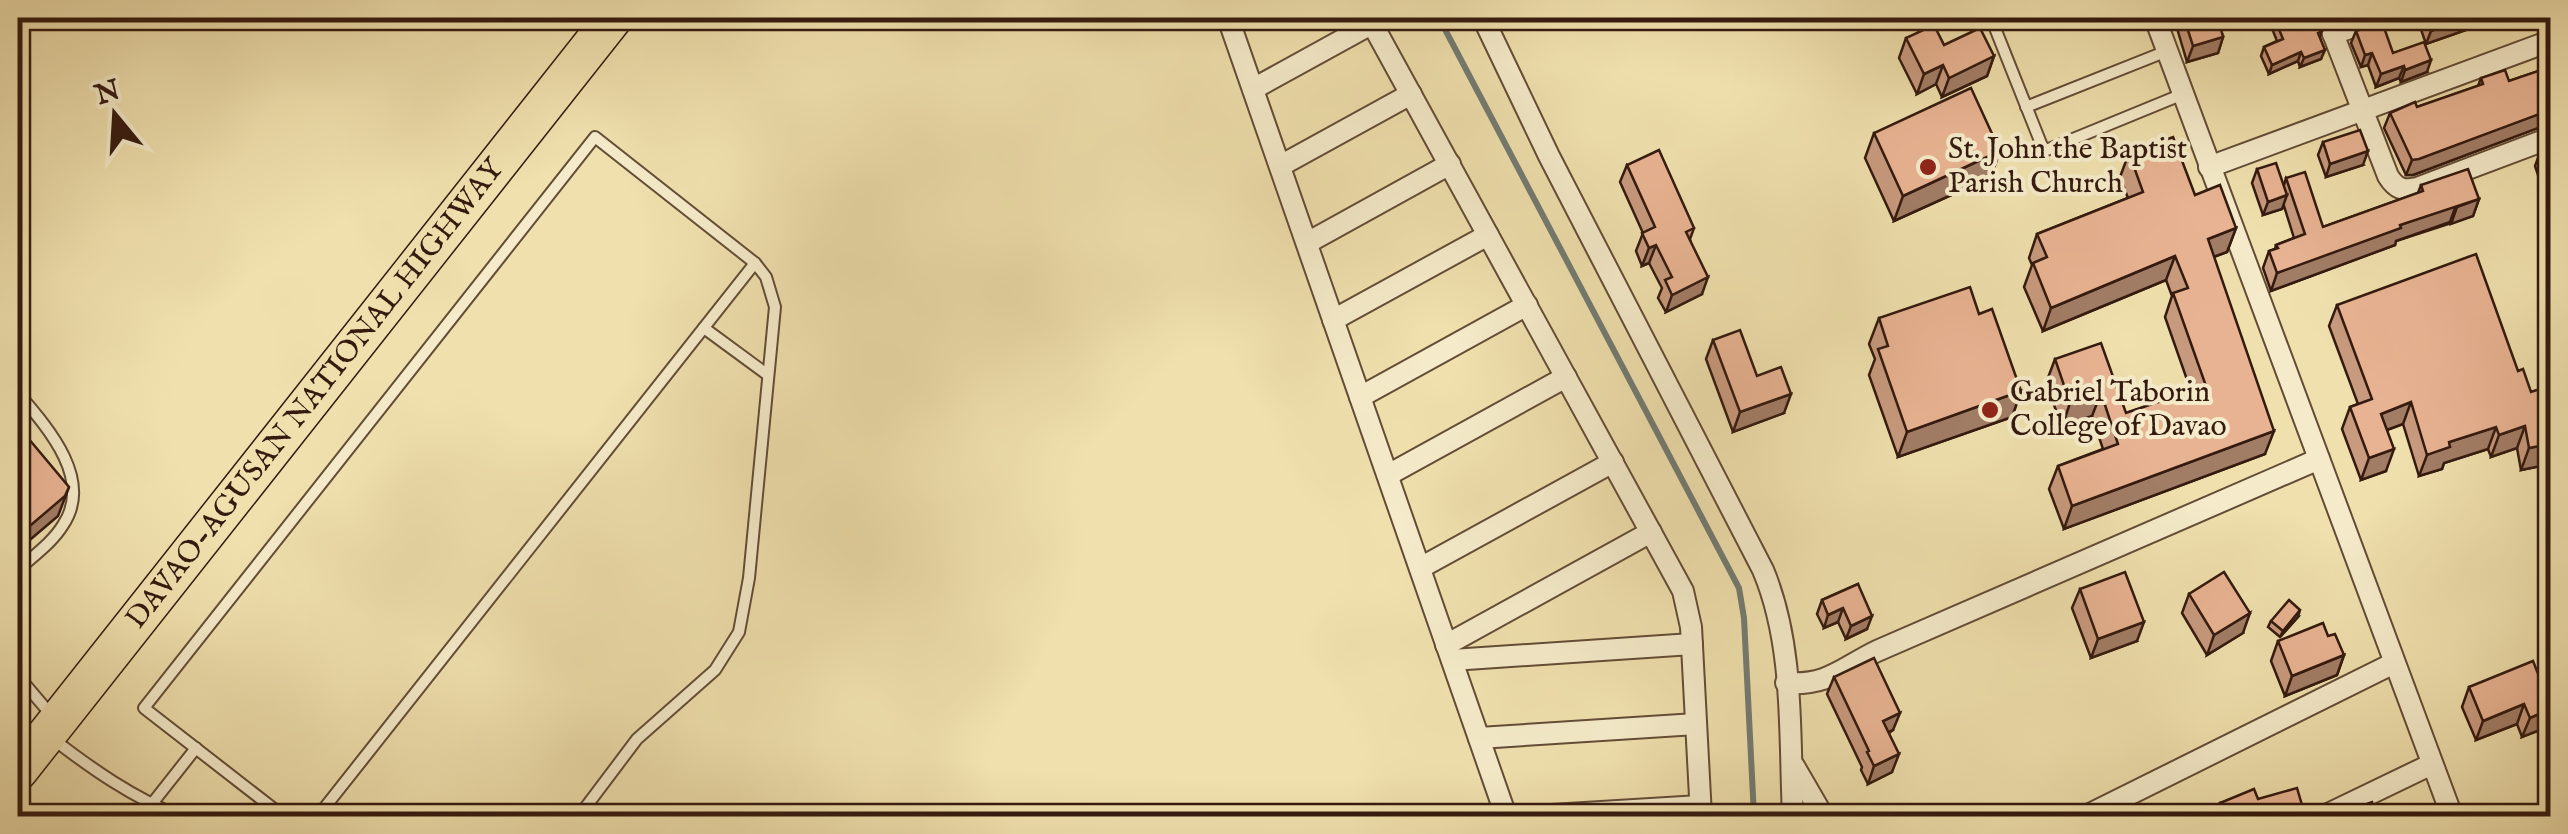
<svg xmlns="http://www.w3.org/2000/svg" width="2568" height="834" font-family="'IM FELL English',serif">
<style>
.lines{fill:none;stroke-linecap:round;stroke-linejoin:round}
.stream{stroke:#737b72;stroke-width:6}
.lane-casing{stroke:#634c36;stroke-width:14}
.street-casing{stroke:#634c36;stroke-width:24}
.highway-casing{stroke:#341a0f;stroke-width:41}
.lane{stroke:#f5ebca;stroke-width:10}
.street{stroke:#f5ebca;stroke-width:20}
.highway{stroke:#efe0ad;stroke-width:38}
.wall{fill:#c89a7e;stroke:#341a0f;stroke-width:2.5}
.shaded-wall{fill:#a27d66;stroke:#341a0f;stroke-width:2.5}
.building{fill:#e8b392;stroke:#341a0f;stroke-width:2.5}
.poi-dot{fill:#8f2418;stroke:#f5ebca;stroke-width:4}
.labels{text-anchor:middle;dominant-baseline:central;stroke-width:8;stroke-linejoin:round;paint-order:stroke}
.poi-label{font-size:30px;fill:#341a0f;stroke:#f5ebca;text-anchor:start}
.street-label{font-size:30px;fill:#341a0f;stroke:#f5ebca}
</style>
<rect width="100%" height="100%" fill="#efe0ad"/>
<filter id="stains"><feTurbulence type="fractalNoise" baseFrequency=".002" numOctaves="4"/><feColorMatrix values="0 0 0 0 .2 0 0 0 0 .09 0 0 0 0 .02 0 0 0 .5 -.17"/></filter>
<radialGradient id="worn" r=".72"><stop offset=".6" stop-color="#630" stop-opacity="0"/><stop offset="1" stop-color="#630" stop-opacity=".3"/></radialGradient>
<g class="lines">
<polyline class="stream" points="1439,18 1739,588 1744,618 1754,816"/>
<g class="lane-casing">
<g id="lane">
<polyline points="1993,23 2044,151 2183,94"/>
<polyline points="2026,107 2167,51"/>
<polyline points="704,328 768,375"/>
<path d="M18 393C47 427 94 479 63 525 52 543 33 556 18 570"/>
<polyline points="18,676 53,717"/>
<path d="M53 739C92 769 132 797 179 816"/>
<polyline points="151,805 196,748"/>
<polyline points="283,816 144,708 595,137 755,263 766,277 775,307 749,578 739,632 715,670 637,739 579,816"/>
<polyline points="318,816 755,263"/>
</g>
</g>
<g class="street-casing">
<g id="street">
<polyline points="1228,18 1506,816"/>
<polyline points="1369,18 1683,591 1691,627 1701,816"/>
<path d="M1483 18 1549 156 1763 570C1795 646 1789 735 1793 816"/>
<polyline points="2155,18 2452,816"/>
<path d="M2327 18 2388 176C2396 189 2403 191 2417 188L2550 138"/>
<polyline points="2333,34 2377,18"/>
<polyline points="1253,89 1373,23"/>
<polyline points="1280,166 1411,94"/>
<polyline points="2209,167 2550,41"/>
<polyline points="1307,243 1450,164"/>
<polyline points="1333,320 1488,235"/>
<polyline points="1360,397 1527,305"/>
<polyline points="1388,475 1566,377"/>
<polyline points="1420,568 1613,462"/>
<polyline points="1446,645 1651,532"/>
<polyline points="1452,660 1692,644"/>
<path d="M1786 683C1828 686 1842 668 1877 651L2319 459"/>
<polyline points="1479,738 1696,724"/>
<polyline points="1794,766 1823,816"/>
<polyline points="1535,816 1700,806"/>
<polyline points="2086,816 2394,663"/>
<polyline points="2324,816 2432,764"/>
</g>
</g>
<g class="highway-casing">
<g id="highway">
<path id="s1" d="M18 771 613 18"/>
</g>
</g>
<use href="#lane" class="lane"/>
<use href="#street" class="street"/>
<use href="#highway" class="highway"/>
</g>
<g class="wall">
<polygon points="1932,18 1970,18 1936,30 1944,45 1994,56 1987,76 1942,97 1936,84 1917,94 1899,58 1906,38 1935,28"/>
<polygon points="2174,18 2218,18 2223,37 2218,53 2187,62"/>
<polygon points="2417,18 2500,18 2426,44"/>
<polygon points="2531,18 2550,18 2541,30 2537,20 2533,21"/>
<polygon points="2276,22 2322,31 2320,37 2321,59 2300,67 2298,61 2269,74 2261,56 2264,47 2277,41 2273,31"/>
<polygon points="2356,31 2393,53 2427,72 2401,82 2399,78 2376,87 2368,65 2361,67 2351,43"/>
<polygon points="2550,67 2550,126 2546,125 2413,175 2406,175 2384,128 2390,113 2417,107 2478,86 2481,78 2509,81"/>
<polygon points="1874,133 1991,177 1894,221 1865,158"/>
<polygon points="2323,142 2363,165 2326,177 2318,155"/>
<polygon points="2550,147 2550,178 2540,181 2535,166 2541,150"/>
<polygon points="2129,153 2195,195 2236,228 2227,252 2214,257 2265,454 2064,529 2049,489 2058,466 2103,449 2092,416 2062,427 2046,383 2055,359 2126,413 2191,391 2165,317 2172,296 2166,280 2043,331 2024,287 2032,265 2029,258 2037,234 2128,198 2120,177"/>
<polygon points="1627,165 1694,228 1690,239 1702,294 1666,312 1658,298 1662,288 1649,263 1642,266 1636,251 1643,233 1620,182"/>
<polygon points="2257,169 2284,185 2286,178 2323,227 2418,193 2421,185 2479,199 2473,216 2396,241 2395,245 2271,291 2263,268 2269,251 2275,249 2276,245 2294,238 2284,206 2282,209 2263,215 2252,183"/>
<polygon points="2337,305 2518,371 2531,392 2550,386 2550,464 2521,470 2517,448 2491,457 2488,449 2444,463 2442,469 2419,476 2403,424 2387,430 2386,471 2361,480 2342,429 2350,407 2358,404 2329,326"/>
<polygon points="1979,314 2021,391 2012,417 1898,457 1869,375 1875,359 1869,344 1879,318"/>
<polygon points="1713,340 1757,376 1784,413 1733,432 1706,359"/>
<polygon points="1858,584 1867,629 1846,639 1838,622 1824,628 1817,614 1822,600"/>
<polygon points="2080,589 2137,641 2091,658 2072,608"/>
<polygon points="2189,594 2243,633 2207,655 2182,613"/>
<polygon points="2298,617 2280,637 2268,627 2271,621"/>
<polygon points="2278,641 2344,655 2337,675 2285,696 2271,661"/>
<polygon points="1834,677 1893,730 1889,733 1892,772 1868,784 1861,770 1862,767 1827,694"/>
<polygon points="2469,687 2550,704 2550,714 2545,728 2522,737 2517,724 2476,740 2462,707"/>
<polygon points="2258,799 2302,805 2298,816 2215,816 2220,803"/>
</g>
<g class="shaded-wall">
<polygon points="1941,18 1970,18 1936,30"/>
<polygon points="2469,18 2500,18 2426,44 2431,31"/>
<polygon points="2545,18 2550,18 2550,29 2541,30"/>
<polygon points="2223,37 2218,53 2187,62 2193,46"/>
<polygon points="2325,50 2321,59 2300,67 2304,58"/>
<polygon points="2301,52 2298,61 2269,74 2272,65"/>
<polygon points="2372,53 2368,65 2361,67 2365,55"/>
<polygon points="1994,56 1987,76 1942,97 1949,78"/>
<polygon points="2431,60 2427,72 2401,82 2405,70"/>
<polygon points="1943,65 1936,84 1917,94 1924,74"/>
<polygon points="2404,66 2399,78 2376,87 2381,74"/>
<polygon points="2550,110 2546,125 2413,175 2406,175 2412,160"/>
<polygon points="2000,151 1991,177 1894,221 1903,196"/>
<polygon points="2368,151 2363,165 2326,177 2330,164"/>
<polygon points="2550,164 2550,178 2540,181 2546,166"/>
<polygon points="2287,195 2282,209 2263,215 2268,202"/>
<polygon points="2479,199 2473,216 2451,224 2457,207"/>
<polygon points="2456,205 2450,222 2396,241 2395,245 2271,291 2277,273 2400,225"/>
<polygon points="2236,228 2227,252 2199,262 2208,239"/>
<polygon points="1656,245 1649,263 1642,266 1649,248"/>
<polygon points="2175,256 2166,280 2043,331 2051,308"/>
<polygon points="1708,277 1702,294 1666,312 1672,295"/>
<polygon points="2021,391 2012,417 1898,457 1907,432"/>
<polygon points="2101,393 2092,416 2062,427 2070,403"/>
<polygon points="1791,394 1784,413 1733,432 1740,412"/>
<polygon points="2411,402 2403,424 2373,435 2381,414"/>
<polygon points="2525,426 2517,448 2491,457 2499,435"/>
<polygon points="2496,427 2488,449 2444,463 2442,469 2419,476 2427,455 2449,442"/>
<polygon points="2274,431 2265,454 2064,529 2072,506"/>
<polygon points="2550,444 2550,464 2521,470 2529,448"/>
<polygon points="2394,449 2386,471 2361,480 2369,458"/>
<polygon points="69,487 58,516 18,550 18,536"/>
<polygon points="1843,608 1838,622 1824,628 1828,615"/>
<polygon points="2300,610 2298,617 2280,637 2283,631"/>
<polygon points="2250,613 2243,633 2207,655 2214,635"/>
<polygon points="1872,616 1867,629 1846,639 1851,626"/>
<polygon points="2144,622 2137,641 2091,658 2098,639"/>
<polygon points="2344,655 2337,675 2285,696 2292,676"/>
<polygon points="2524,704 2517,724 2476,740 2483,721"/>
<polygon points="2550,709 2545,728 2522,737 2530,718"/>
<polygon points="1900,713 1893,730 1876,738 1883,721"/>
<polygon points="1899,754 1892,772 1868,784 1874,766"/>
<polygon points="2302,805 2298,816 2264,816"/>
</g>
<g class="building">
<polygon points="2184,18 2218,18 2223,37 2193,46"/>
<polygon points="2289,18 2316,18 2322,31 2318,33 2325,50 2304,58 2301,52 2272,65 2264,47 2283,39 2276,22"/>
<polygon points="2426,18 2469,18 2431,31"/>
<polygon points="2382,22 2393,53 2424,42 2431,60 2405,70 2404,66 2381,74 2372,53 2365,55 2356,31"/>
<polygon points="1934,25 1944,45 1980,28 1994,56 1949,78 1943,65 1924,74 1906,38"/>
<polygon points="2550,67 2550,110 2419,159 2412,160 2390,113 2415,102 2417,107 2483,84 2481,78 2505,70 2509,81"/>
<polygon points="1971,88 2000,151 1903,196 1874,133"/>
<polygon points="2360,130 2368,151 2330,164 2323,142"/>
<polygon points="2173,137 2195,195 2220,185 2236,228 2208,239 2274,431 2072,506 2058,466 2118,444 2101,393 2070,403 2055,359 2101,343 2126,413 2206,386 2173,293 2188,288 2175,256 2051,308 2033,263 2047,257 2037,234 2143,192 2129,153"/>
<polygon points="2550,147 2550,164 2546,166 2541,150"/>
<polygon points="1659,150 1694,228 1686,232 1708,277 1672,295 1665,280 1672,277 1656,245 1649,248 1642,233 1655,227 1627,165"/>
<polygon points="2276,163 2287,195 2268,202 2257,169"/>
<polygon points="2468,169 2479,199 2400,225 2401,228 2277,273 2269,251 2278,248 2276,245 2305,234 2286,178 2305,172 2323,227 2423,191 2421,185"/>
<polygon points="2476,254 2518,371 2523,369 2531,392 2550,386 2550,444 2529,448 2525,426 2499,435 2496,427 2449,442 2450,447 2427,455 2411,402 2381,414 2394,449 2369,458 2350,407 2372,399 2337,305"/>
<polygon points="1970,287 1979,314 1992,309 2021,391 1907,432 1878,349 1888,346 1879,318"/>
<polygon points="1740,330 1757,376 1781,367 1791,394 1740,412 1713,340"/>
<polygon points="18,426 69,487 65,496 18,536"/>
<polygon points="2125,572 2144,622 2098,639 2080,589"/>
<polygon points="2224,572 2250,613 2214,635 2189,594"/>
<polygon points="1858,584 1872,616 1851,626 1843,608 1828,615 1822,600"/>
<polygon points="2289,600 2300,610 2283,631 2271,621"/>
<polygon points="2323,623 2328,636 2335,634 2344,655 2292,676 2278,641"/>
<polygon points="1874,658 1900,713 1883,721 1899,754 1874,766 1867,752 1869,751 1834,677"/>
<polygon points="2533,661 2550,704 2550,709 2530,718 2524,704 2483,721 2469,687"/>
<polygon points="2297,788 2302,805 2265,816 2225,816 2220,803 2254,789 2258,799"/>
<polygon points="2372,802 2376,816 2336,816 2335,815"/>
<polygon points="2445,812 2446,816 2429,816"/>
</g>
<g class="poi-dot">
<circle cx="1928" cy="167" r="10"/>
<circle cx="1990" cy="410" r="10"/>
</g>
<g class="labels">
<g class="poi-label">
<text x="1948" y="150">St. John the Baptist<tspan x="1948" dy="34">Parish Church</tspan></text>
<text x="2010" y="393">Gabriel Taborin<tspan x="2010" dy="34">College of Davao</tspan></text>
</g>
<g class="street-label">
<text stroke="none"><textPath href="#s1" startOffset="480">DAVAO-AGUSAN NATIONAL HIGHWAY</textPath></text>
</g>
</g>
<rect width="2568" height="834" fill="none" stroke="#efe0ad" stroke-width="60"/>
<rect x="20" y="20" width="2528" height="794" fill="none" stroke="#341a0f" stroke-width="5"/>
<rect x="30" y="30" width="2508" height="774" fill="none" stroke="#341a0f" stroke-width="2.5"/>
<g transform="translate(115 115) rotate(342)" stroke="#f5ebca" stroke-width="8" paint-order="stroke">
<path d="M0-8L18 38L0 25L-18 38Z" fill="#341a0f"/>
<text y="-15" font-size="28" font-weight="bold" text-anchor="middle" fill="#341a0f">N</text>
</g>
<rect width="100%" height="100%" filter="url(#stains)"/>
<rect width="100%" height="100%" fill="url(#worn)"/>
</svg>
